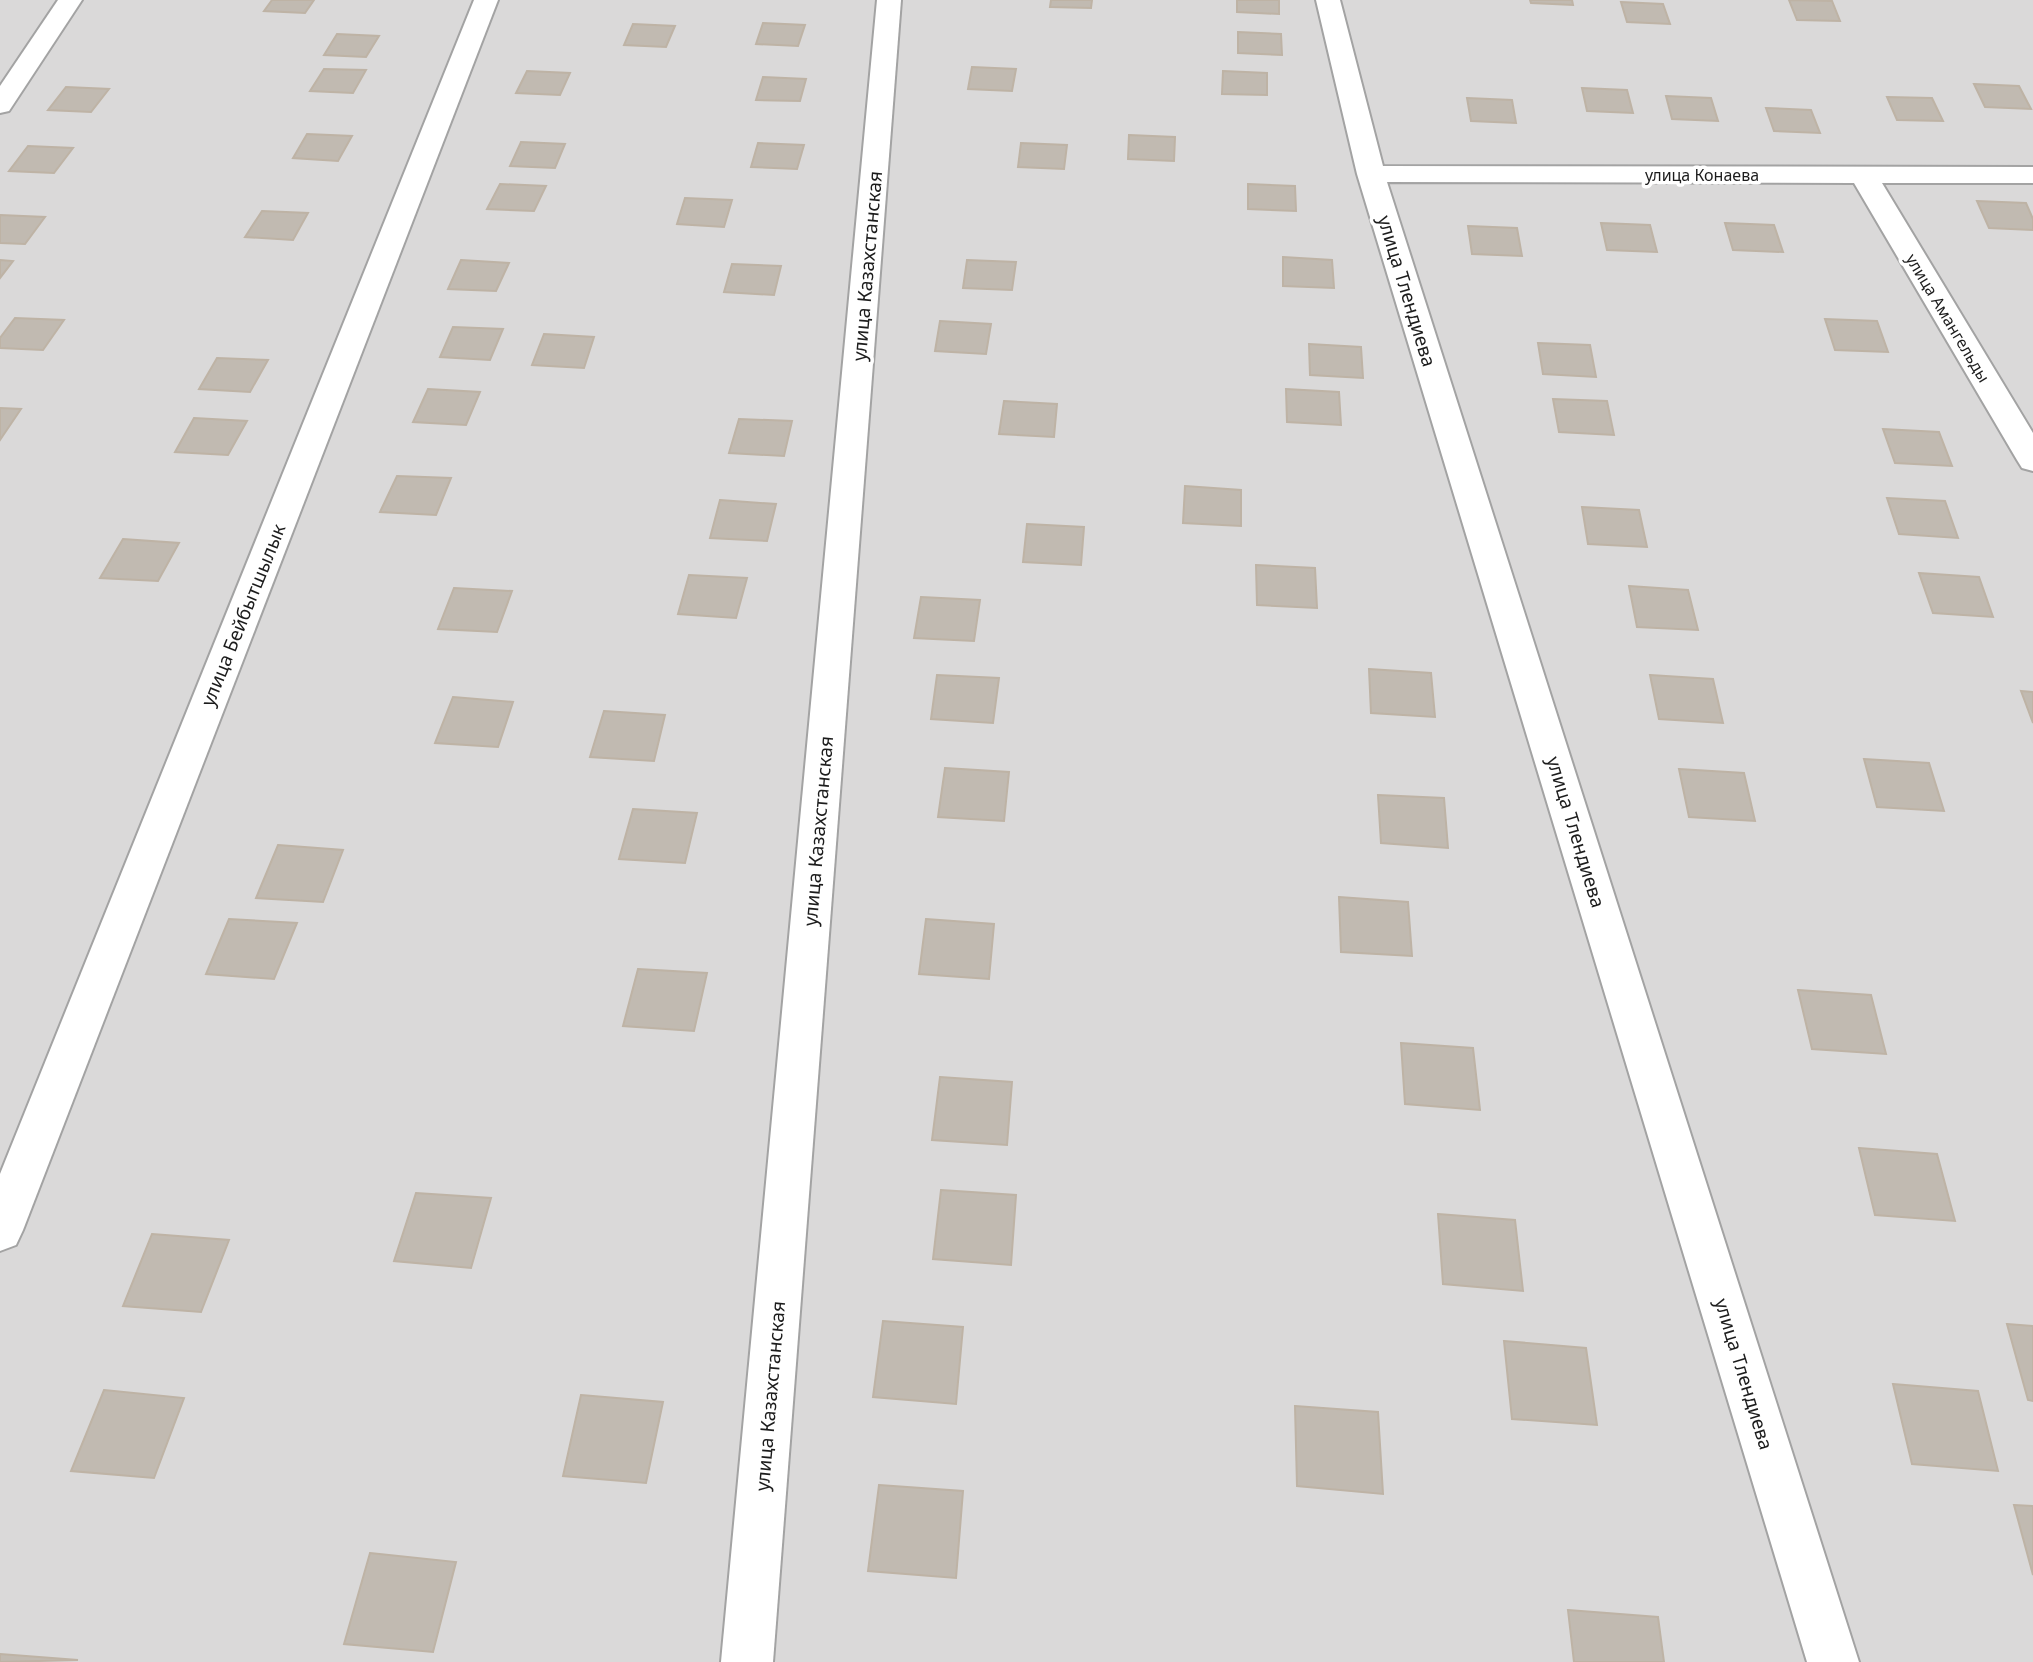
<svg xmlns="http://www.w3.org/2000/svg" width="2033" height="1662" font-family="'Noto Sans',sans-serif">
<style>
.residential{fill:#dad9d9}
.building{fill:#c1bab1;stroke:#beb3a5;stroke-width:2}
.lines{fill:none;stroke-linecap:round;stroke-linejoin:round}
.minor-casing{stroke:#a3a3a3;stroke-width:4}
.minor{fill:#fff;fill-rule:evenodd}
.labels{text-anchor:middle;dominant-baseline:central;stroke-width:7;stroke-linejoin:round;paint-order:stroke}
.far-street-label{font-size:16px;fill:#1c1c1c;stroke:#fff}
.street-label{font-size:19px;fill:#1c1c1c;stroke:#fff}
</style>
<rect width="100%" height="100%" fill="#edebe1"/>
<rect class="residential" x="0" y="0" width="2033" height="1662"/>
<g class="building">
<polygon points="272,0 314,0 305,13 264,11"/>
<polygon points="1051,0 1092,0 1091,8 1050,7"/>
<polygon points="1237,0 1279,0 1279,14 1237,12"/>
<polygon points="1530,0 1572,0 1573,5 1531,3"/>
<polygon points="1789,0 1832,1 1840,21 1797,20"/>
<polygon points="1621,2 1663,4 1670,24 1627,22"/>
<polygon points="763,23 805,25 798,46 756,44"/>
<polygon points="633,24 675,26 666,47 624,45"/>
<polygon points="1238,32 1281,34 1282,55 1238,53"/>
<polygon points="337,34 379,36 366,57 324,55"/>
<polygon points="972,67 1016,69 1012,91 968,89"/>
<polygon points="324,69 366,70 353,93 310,91"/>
<polygon points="527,71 570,73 560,95 516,93"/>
<polygon points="1223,71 1267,73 1267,95 1222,94"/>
<polygon points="763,77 806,79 800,101 756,100"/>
<polygon points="1974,84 2019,86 2031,109 1985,107"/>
<polygon points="66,87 109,89 91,112 48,110"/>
<polygon points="1582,88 1627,90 1633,113 1587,111"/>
<polygon points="1666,96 1711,98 1718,121 1672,119"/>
<polygon points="1887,97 1932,98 1943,121 1897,120"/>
<polygon points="1467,98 1512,100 1516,123 1471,121"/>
<polygon points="1766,108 1811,110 1820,133 1774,131"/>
<polygon points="307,134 352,136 338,161 293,158"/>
<polygon points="1129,135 1175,137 1174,161 1128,159"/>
<polygon points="521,142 565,144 555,168 510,166"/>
<polygon points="758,143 804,145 797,169 751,167"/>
<polygon points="1021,143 1067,145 1064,169 1018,167"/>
<polygon points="28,146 73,148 54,173 9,171"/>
<polygon points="500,184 546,186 534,211 487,209"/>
<polygon points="1248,184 1295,186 1296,211 1248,209"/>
<polygon points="685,198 732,200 724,227 677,224"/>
<polygon points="1977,201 2026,203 2033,219 2033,230 1989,228"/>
<polygon points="262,211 308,213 293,240 245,237"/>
<polygon points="0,215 45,217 25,244 0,243"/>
<polygon points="1601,223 1650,225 1657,252 1607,250"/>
<polygon points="1725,223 1774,225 1783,252 1733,250"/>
<polygon points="1468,226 1517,228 1522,256 1472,254"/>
<polygon points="1283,257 1332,260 1334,288 1283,286"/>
<polygon points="0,260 13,261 0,278"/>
<polygon points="461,260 509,263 496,291 448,289"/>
<polygon points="967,260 1016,262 1012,290 963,288"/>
<polygon points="732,264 781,266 774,295 724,292"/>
<polygon points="15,318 64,320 43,350 0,348 0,338"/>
<polygon points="1825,319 1877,321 1888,352 1835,350"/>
<polygon points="940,321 991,324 986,354 935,351"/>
<polygon points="453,327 503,329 490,360 440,357"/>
<polygon points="544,334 594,337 584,368 532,365"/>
<polygon points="1538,343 1590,345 1596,377 1543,374"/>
<polygon points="1309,344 1361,347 1363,378 1310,375"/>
<polygon points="217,358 268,360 250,392 199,389"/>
<polygon points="428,389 480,392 466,425 413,422"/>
<polygon points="1286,389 1339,392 1341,425 1287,422"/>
<polygon points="1553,399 1607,401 1614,435 1559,432"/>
<polygon points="1004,401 1057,404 1054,437 999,434"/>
<polygon points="0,408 21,409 0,440"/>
<polygon points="194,418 247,421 228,455 175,452"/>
<polygon points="739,419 792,421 784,456 729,453"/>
<polygon points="1883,429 1939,432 1952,466 1895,463"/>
<polygon points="397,476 451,478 436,515 380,512"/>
<polygon points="1185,486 1241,490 1241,526 1183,523"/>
<polygon points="1887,498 1945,501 1958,538 1899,534"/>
<polygon points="720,500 776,504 767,541 710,538"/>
<polygon points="1582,507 1639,510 1647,547 1588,544"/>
<polygon points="1027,524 1084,527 1081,565 1023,562"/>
<polygon points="123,539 179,543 158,581 100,578"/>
<polygon points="1256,565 1315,568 1317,608 1257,605"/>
<polygon points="1919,573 1979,577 1993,617 1933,613"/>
<polygon points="689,575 747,578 736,618 678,614"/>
<polygon points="1629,586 1688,590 1698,630 1637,627"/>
<polygon points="454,588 512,591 497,632 438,629"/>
<polygon points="921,597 980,600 974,641 914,638"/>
<polygon points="1369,669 1431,673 1435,717 1371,713"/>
<polygon points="937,675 999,678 993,723 931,719"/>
<polygon points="1650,675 1713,679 1723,723 1659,719"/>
<polygon points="2021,691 2033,692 2033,723"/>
<polygon points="453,697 513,702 498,747 435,743"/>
<polygon points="604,711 665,715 654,761 590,757"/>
<polygon points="1864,759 1929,763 1944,811 1877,807"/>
<polygon points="945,768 1009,772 1004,821 938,817"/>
<polygon points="1679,769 1744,773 1755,821 1689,817"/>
<polygon points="1378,795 1444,798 1448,848 1381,843"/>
<polygon points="633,809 697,813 685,863 619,859"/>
<polygon points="278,845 343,850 323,902 256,898"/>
<polygon points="1339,897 1408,902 1412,956 1341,952"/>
<polygon points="229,919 297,923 274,979 206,974"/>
<polygon points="926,919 994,924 989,979 919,974"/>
<polygon points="638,969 707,973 694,1031 623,1026"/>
<polygon points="1798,990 1871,995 1886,1054 1812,1049"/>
<polygon points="1401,1043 1473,1048 1480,1110 1405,1104"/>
<polygon points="940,1077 1012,1082 1007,1145 932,1140"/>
<polygon points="1859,1148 1937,1154 1955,1221 1875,1215"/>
<polygon points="941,1190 1016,1195 1011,1265 933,1259"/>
<polygon points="416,1193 491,1198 471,1268 394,1261"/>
<polygon points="1438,1214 1515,1220 1523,1291 1443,1284"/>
<polygon points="152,1234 229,1240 201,1312 123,1306"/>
<polygon points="883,1321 963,1327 956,1404 873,1397"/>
<polygon points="2007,1324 2033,1326 2033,1401 2028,1400"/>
<polygon points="1504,1341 1586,1348 1597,1425 1512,1419"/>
<polygon points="1893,1384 1978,1391 1998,1471 1912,1464"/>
<polygon points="104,1390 184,1398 154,1478 71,1471"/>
<polygon points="581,1395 663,1402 646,1483 563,1476"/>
<polygon points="1295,1406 1378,1412 1383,1494 1297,1486"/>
<polygon points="879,1485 963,1491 956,1578 868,1571"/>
<polygon points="2014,1505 2033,1506 2033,1575"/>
<polygon points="370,1553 456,1562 433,1652 344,1644"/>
<polygon points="1568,1610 1658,1617 1664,1662 1574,1662"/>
<polygon points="0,1654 78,1660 0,1662"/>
</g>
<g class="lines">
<g class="minor-casing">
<g id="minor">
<polygon points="58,0 82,0 9,111 0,113 0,86"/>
<polygon points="474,0 498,0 23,1230 16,1245 0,1251 0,1174"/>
<polygon points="877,0 901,0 773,1662 721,1662"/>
<polygon points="1316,0 1340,0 1383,166 2033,167 2033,183 1882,183 2033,433 2033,471 2022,468 2017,460 1854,183 1387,182 1859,1662 1807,1662 1357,174"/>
</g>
</g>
<use href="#minor" class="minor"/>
</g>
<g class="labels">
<g class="far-street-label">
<text x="1702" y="175">улица Конаева</text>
<text transform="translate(1948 318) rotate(59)">улица Амангельды</text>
</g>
<g class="street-label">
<text transform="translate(867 266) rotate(-85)">улица Казахстанская</text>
<text transform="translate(1407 291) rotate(73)">улица Тлендиева</text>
<text transform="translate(243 615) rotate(-68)">улица Бейбытшылык</text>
<text transform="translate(818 831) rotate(-85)">улица Казахстанская</text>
<text transform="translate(1576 832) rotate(73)">улица Тлендиева</text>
<text transform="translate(1744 1374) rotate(73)">улица Тлендиева</text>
<text transform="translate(770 1396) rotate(-85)">улица Казахстанская</text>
</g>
</g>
</svg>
